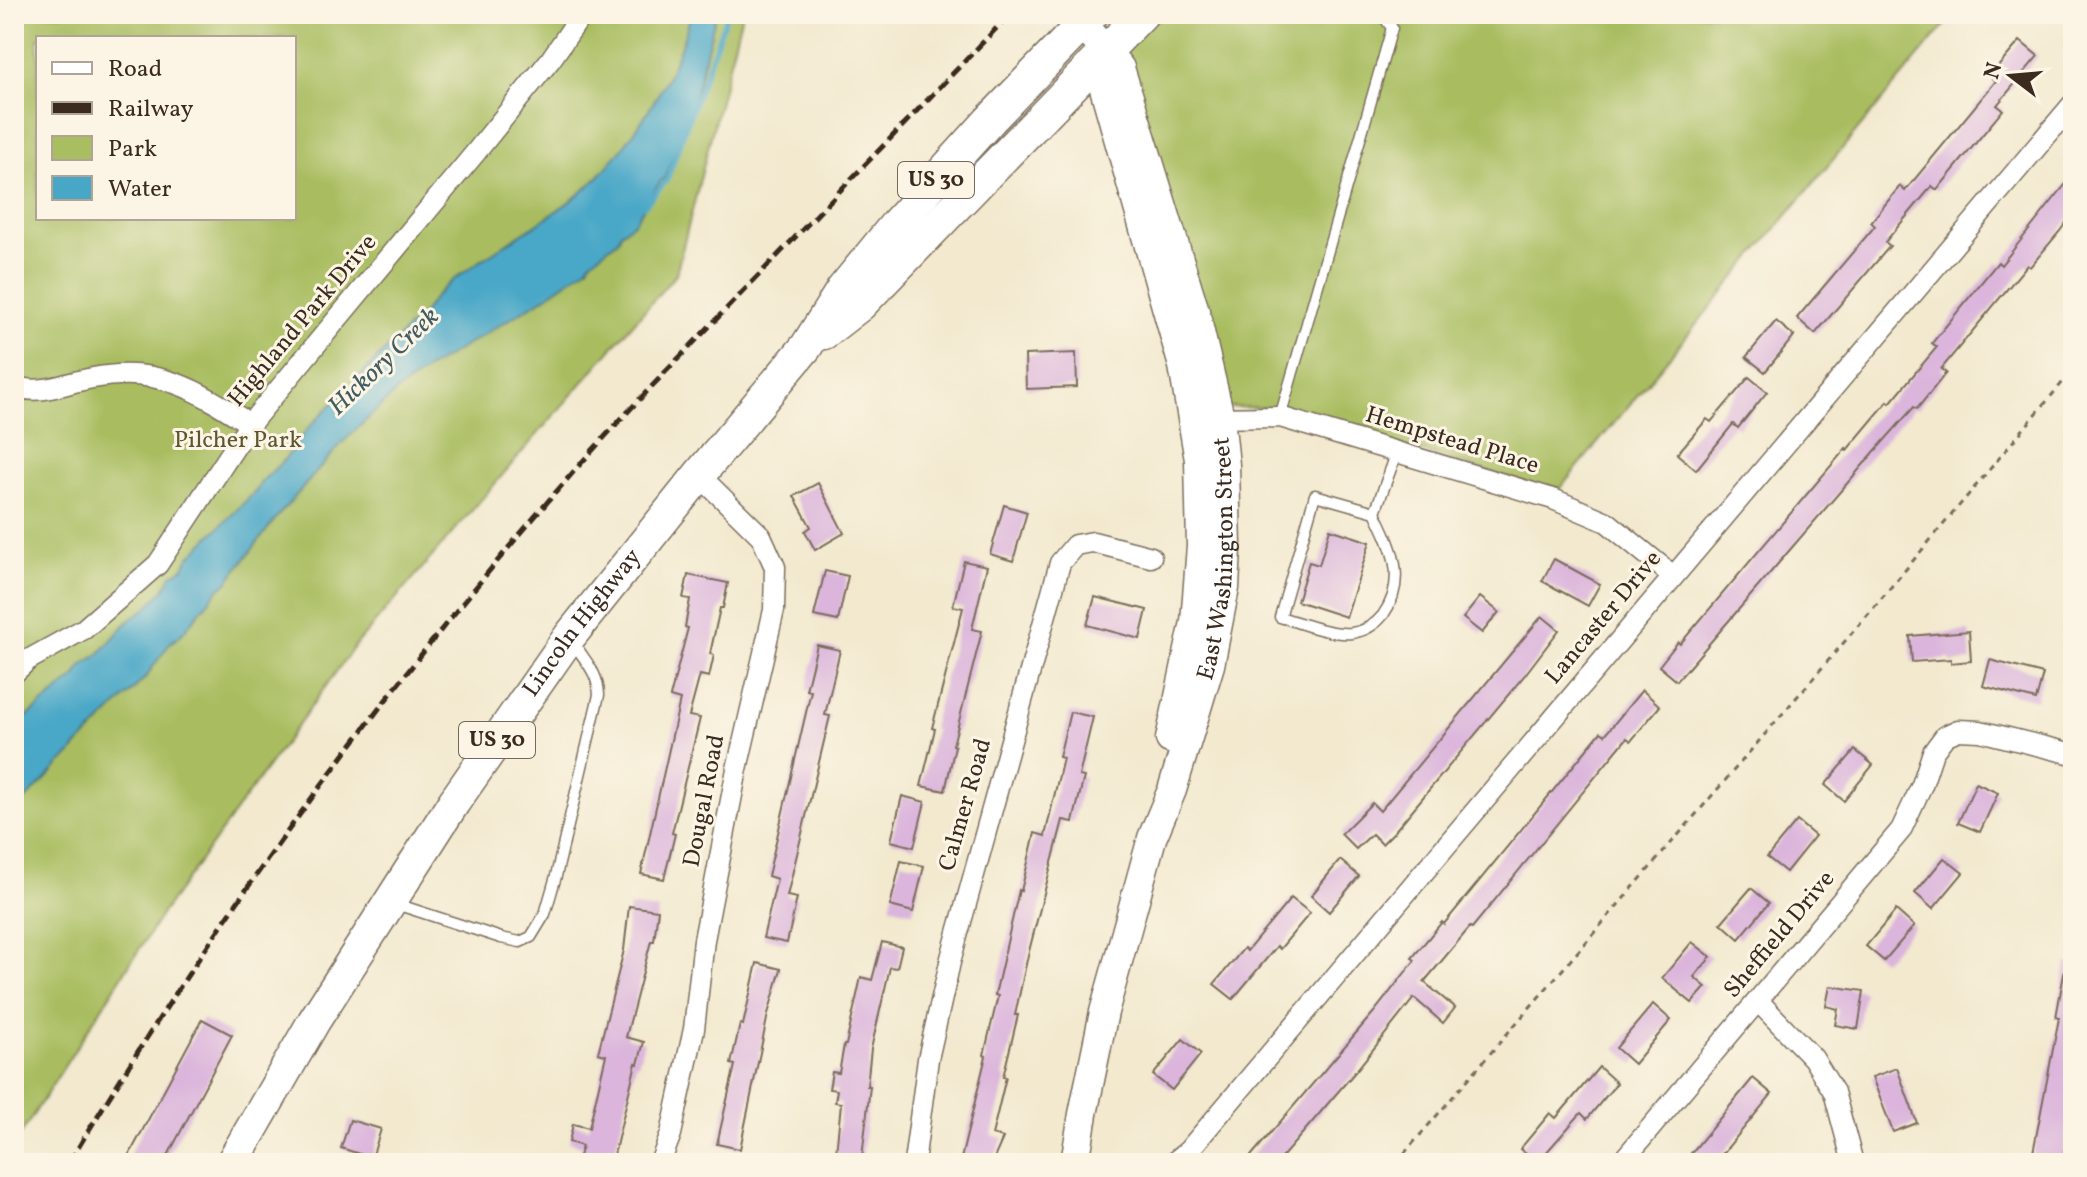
<svg xmlns="http://www.w3.org/2000/svg" width="2087" height="1177" font-family="Vollkorn,serif">
<style>
.green{fill:#a9bd61;stroke:#727440;stroke-width:2;fill-rule:evenodd}
.water{fill:#48a7c7;stroke:#426872;stroke-width:2}
.lines{fill:none;stroke-linecap:round;stroke-linejoin:round}
.stream{stroke:#48a7c7;stroke-width:5}
.building{fill:#dbb5dc}
.lane-casing{stroke:#7b6d5c;stroke-width:13}
.street-casing{stroke:#7b6d5c;stroke-width:23}
.secondary-casing{stroke:#7b6d5c;stroke-width:31}
.primary-casing{stroke:#7b6d5c;stroke-width:35}
.path{stroke:#7b6d5c;stroke-width:3;stroke-dasharray:6 6;stroke-linecap:butt}
.lane{stroke:#fff;stroke-width:10}
.street{stroke:#fff;stroke-width:20}
.secondary{stroke:#fff;stroke-width:28}
.primary{stroke:#fff;stroke-width:32}
.rail{stroke:#3b2a1e;stroke-width:5;stroke-dasharray:12 6;stroke-linecap:butt}
.labels{text-anchor:middle;dominant-baseline:central;stroke-width:6;stroke-linejoin:round;paint-order:stroke}
.shield{fill:#fcf5e5;stroke:#75675a;stroke-width:2}
.shield-label{font-size:22px;font-weight:bold;fill:#3b2a1e}
.street-label{font-size:24px;fill:#3b2a1e;stroke:#fcf5e5}
.park-label{font-size:24px;fill:#5c5632;stroke:#fcf5e5}
.water-label{font-size:26px;font-style:italic;fill:#405c62;stroke:#fcf5e5}
</style>
<rect width="100%" height="100%" fill="#fcf5e5"/>
<filter id="ink" filterUnits="userSpaceOnUse"><feTurbulence type="fractalNoise" baseFrequency=".0125" numOctaves="2"/><feDisplacementMap in="SourceGraphic" scale="16" xChannelSelector="R" yChannelSelector="G"/><feConvolveMatrix kernelMatrix="1 2 1 2 8 2 1 2 1" color-interpolation-filters="sRGB"/></filter>
<filter id="wash" filterUnits="userSpaceOnUse"><feTurbulence type="fractalNoise" baseFrequency=".006" numOctaves="4" result="noise"/><feDisplacementMap in="SourceGraphic" scale="32" xChannelSelector="R" yChannelSelector="G"/><feGaussianBlur stdDeviation="1.8" result="paint"/><feColorMatrix in="noise" values="0 0 0 0 0 0 0 0 0 0 0 0 0 0 0 0 0 1.4 0 .05"/><feComposite in="paint" operator="in"/></filter>
<g filter="url(#wash)">
<rect width="100%" height="100%" fill="#f2e9cf"/>
<g class="green">
<path d="M14 14H742L676 274 354 647 163 912 14 1145ZM38 38H294V218H38Z"/>
<polygon points="1153,14 1954,14 1557,492 1276,408 1228,407 1115,54"/>
</g>
<path class="water" d="M691 14H716L690 116 665 178 660 182 634 223 622 231 618 240 590 262 588 267 541 300 429 368 396 392 342 443 278 516 227 582 217 591 180 636 170 643 145 678 75 748C71 757 63 759 57 767 44 782 29 796 14 810V728L76 676 82 666 100 653 131 618 144 610 164 590 171 576 184 567 189 557 257 490 261 482 284 460 309 427 425 311C438 285 480 262 504 245 538 222 580 200 606 168 644 124 676 71 691 14Z"/>
<g class="lines">
<polyline class="stream" points="644,206 667,180 727,14"/>
</g>
<g id="blocks">
<g class="building">
<polygon points="2020,41 2038,56 1997,105 2003,110 1937,190 1932,186 1885,242 1890,246 1815,334 1797,318 1875,226 1871,222 1900,186 1905,191 1996,81 1990,76"/>
<polygon points="2073,175 2073,213 2060,231 2030,267 2027,265 1941,369 1946,373 1917,409 1914,407 1875,451 1677,681 1659,666 1678,642 1680,644 1846,448 1847,450 1888,401 1890,403 1937,347 1932,343 1998,262 2001,265"/>
<polygon points="1776,321 1794,336 1765,372 1746,357"/>
<polygon points="1076,353 1077,387 1026,389 1025,355"/>
<polygon points="1749,377 1767,392 1738,428 1733,424 1696,470 1677,454 1707,419 1711,422"/>
<polygon points="818,483 844,533 815,550 805,531 811,527 794,496"/>
<polygon points="1004,505 1027,512 1013,561 990,554"/>
<polygon points="1330,529 1370,542 1346,617 1297,601 1309,562 1319,565"/>
<polygon points="1554,559 1600,584 1588,606 1542,581"/>
<polygon points="964,561 987,566 972,629 982,631 953,745 955,746 945,791 921,786 935,729 932,728 963,608 953,606"/>
<polygon points="825,571 848,576 838,621 814,616"/>
<polygon points="688,575 728,583 723,608 720,608 710,654 714,655 709,677 700,675 689,716 700,718 672,833 675,834 664,879 641,874 680,700 670,697 688,628 685,627 690,599 683,598"/>
<polygon points="1095,597 1147,610 1140,639 1087,625"/>
<polygon points="1480,597 1499,612 1482,633 1463,618"/>
<polygon points="1542,616 1559,630 1524,676 1394,832 1382,844 1372,834 1356,849 1341,834 1372,803 1380,811"/>
<polygon points="1969,631 1971,661 1951,663 1951,659 1912,662 1910,636"/>
<polygon points="817,645 840,650 825,715 830,716 787,896 797,898 787,943 763,938 777,879 768,876 811,691 806,690"/>
<polygon points="1990,660 2043,674 2036,700 1983,686"/>
<polygon points="1642,690 1660,706 1631,741 1627,738 1472,928 1470,927 1424,982 1455,1008 1443,1023 1414,998 1355,1072 1277,1163 1245,1163 1374,1012 1415,960 1412,958 1442,922 1444,924 1601,732 1605,735"/>
<polygon points="1070,712 1093,717 1079,776 1084,777 1073,822 1063,820 1028,955 1015,1015 1018,1015 1003,1077 1006,1077 992,1135 1003,1138 992,1163 960,1163 986,1056 984,1055 998,996 995,995 1019,890 1021,891 1035,833 1045,836 1063,758 1059,757"/>
<polygon points="1855,750 1873,765 1844,801 1825,785"/>
<polygon points="1976,783 1998,793 1980,832 1958,823"/>
<polygon points="902,796 925,802 914,847 891,841"/>
<polygon points="1797,821 1815,836 1786,872 1767,857"/>
<polygon points="1944,858 1963,873 1933,909 1915,893"/>
<polygon points="1340,860 1359,876 1329,912 1311,896"/>
<polygon points="901,861 924,866 913,912 890,906"/>
<polygon points="1751,888 1769,903 1739,939 1721,923"/>
<polygon points="1291,898 1310,913 1280,949 1277,946 1233,999 1214,984 1244,948 1247,951"/>
<polygon points="629,906 658,910 654,941 651,941 626,1037 644,1042 638,1064 636,1063 612,1163 577,1163 582,1146 569,1142 573,1124 589,1128 606,1055 598,1053 624,950"/>
<polygon points="1896,910 1914,926 1884,961 1866,946"/>
<polygon points="882,942 902,947 897,968 890,967 871,1049 867,1086 870,1086 862,1158 857,1157 857,1163 835,1163 841,1103 835,1102 837,1090 829,1089 832,1072 839,1073 844,1045 846,1045 861,977 872,980"/>
<polygon points="1692,942 1711,957 1694,977 1706,987 1692,1003 1662,978"/>
<polygon points="757,963 781,969 768,1014 740,1149 717,1144 735,1065 731,1064 740,1024 743,1025"/>
<polygon points="2066,963 2073,964 2073,1105 2062,1163 2031,1163 2059,1018 2056,1017"/>
<polygon points="1830,986 1864,991 1858,1029 1835,1025 1838,1009 1826,1006"/>
<polygon points="1653,1004 1671,1020 1634,1064 1616,1048"/>
<polygon points="202,1019 232,1035 164,1163 125,1163"/>
<polygon points="1183,1039 1201,1054 1172,1090 1153,1075"/>
<polygon points="1599,1067 1617,1083 1587,1119 1581,1113 1537,1163 1520,1149 1550,1113 1556,1118"/>
<polygon points="1897,1068 1917,1123 1893,1132 1872,1077"/>
<polygon points="1753,1078 1772,1094 1715,1163 1683,1163"/>
<polygon points="350,1120 381,1129 372,1158 341,1148"/>
</g>
</g>
</g>
<g filter="url(#ink)">
<use href="#blocks" fill-opacity="0" stroke="#7b6d5c" stroke-width="2"/>
<g class="lines">
<g class="lane-casing">
<g id="lane">
<polyline points="1280,417 1392,28 1382,14"/>
<path d="M1375 512C1392 547 1408 580 1383 615 1375 625 1365 631 1352 633 1329 635 1302 623 1280 617L1315 495 1375 512 1397 452"/>
<path d="M396 904 501 938 520 942 531 937 545 914 556 876 599 695C598 671 584 661 573 641"/>
</g>
</g>
<g class="street-casing">
<g id="street">
<path d="M14 387C46 395 62 383 93 378 158 365 197 390 250 424"/>
<polyline points="1209,418 1280,417 1553,499 1607,522 1673,576"/>
<polyline points="14,673 28,660 84,629 158,564 250,424 476,152 551,59 582,14"/>
<polyline points="1758,1001 1813,1058 1834,1092 1853,1163"/>
<polyline points="660,1163 671,1134 694,1029 704,940 737,769 774,610 775,567 761,536 699,475"/>
<polyline points="914,1163 928,1059 951,958 1060,563 1075,545 1093,542 1151,557"/>
<polyline points="1173,1163 1188,1151 2073,104"/>
<polyline points="1621,1163 1901,830 1922,785 1933,752 1945,736 1958,730 1980,731 2073,754"/>
</g>
</g>
<g class="secondary-casing">
<g id="secondary">
<polyline points="1105,52 1100,74 1183,366 1199,460 1201,546 1195,622 1170,739"/>
<path id="s1" d="M1075 1163 1083 1114 1104 1012 1152 838 1172 790 1210 665 1225 588 1227 548 1225 465 1220 417 1195 311 1120 68 1082 24"/>
</g>
</g>
<g class="primary-casing">
<g id="primary">
<polyline points="824,333 860,305 1142,14"/>
<path id="s2" d="M232 1163 314 1021 454 802 570 636 699 475 806 347 842 290 896 224 991 119 1092 14"/>
</g>
</g>
<polyline class="path" points="1396,1163 1870,612 2073,370"/>
<use href="#lane" class="lane"/>
<use href="#street" class="street"/>
<use href="#secondary" class="secondary"/>
<use href="#primary" class="primary"/>
<path class="rail" d="M69 1163C217 916 387 685 576 469 625 413 678 359 730 305 823 208 917 111 1010 14"/>
</g>
</g>
<g class="labels">
<g class="shield">
<rect x="898" y="162" width="76" height="36" rx="6"/>
<rect x="459" y="722" width="76" height="36" rx="6"/>
</g>
<g class="shield-label">
<text x="936" y="180">US 30</text>
<text x="497" y="740">US 30</text>
</g>
<g class="street-label">
<text transform="translate(303 321) rotate(-50)">Highland Park Drive</text>
<text transform="translate(1452 441) rotate(17)">Hempstead Place</text>
<text stroke="none"><textPath href="#s1" startOffset="624">East Washington Street</textPath></text>
<text transform="translate(1604 618) rotate(-50)">Lancaster Drive</text>
<text stroke="none"><textPath href="#s2" startOffset="644">Lincoln Highway</textPath></text>
<text transform="translate(705 801) rotate(-79)">Dougal Road</text>
<text transform="translate(966 805) rotate(-74)">Calmer Road</text>
<text transform="translate(1780 935) rotate(-50)">Sheffield Drive</text>
</g>
<g class="park-label">
<text x="238" y="441">Pilcher Park</text>
</g>
<g class="water-label">
<text transform="translate(384 362) rotate(-44)">Hickory Creek</text>
</g>
</g>
<rect width="2087" height="1177" fill="none" stroke="#fcf5e5" stroke-width="48"/>
<rect x="36" y="36" width="260" height="184" fill="#fcf5e5" stroke="#afa495" stroke-width="2"/>
<rect x="52" y="62" width="40" height="12" fill="#ffffff" stroke="#afa495" stroke-width="2"/>
<text x="108" y="76" font-size="24" fill="#3b2a1e">Road</text>
<rect x="52" y="102" width="40" height="12" fill="#3b2a1e" stroke="#afa495" stroke-width="2"/>
<text x="108" y="116" font-size="24" fill="#3b2a1e">Railway</text>
<rect x="52" y="136" width="40" height="24" fill="#a9bd61" stroke="#afa495" stroke-width="2"/>
<text x="108" y="156" font-size="24" fill="#3b2a1e">Park</text>
<rect x="52" y="176" width="40" height="24" fill="#48a7c7" stroke="#afa495" stroke-width="2"/>
<text x="108" y="196" font-size="24" fill="#3b2a1e">Water</text>
<g transform="translate(2011 76) rotate(286)" stroke="#fcf5e5" stroke-width="6" paint-order="stroke">
<path d="M0-6L14 30L0 20L-14 30Z" fill="#3b2a1e"/>
<text y="-12" font-size="22" font-weight="bold" text-anchor="middle" fill="#3b2a1e">N</text>
</g>
</svg>
